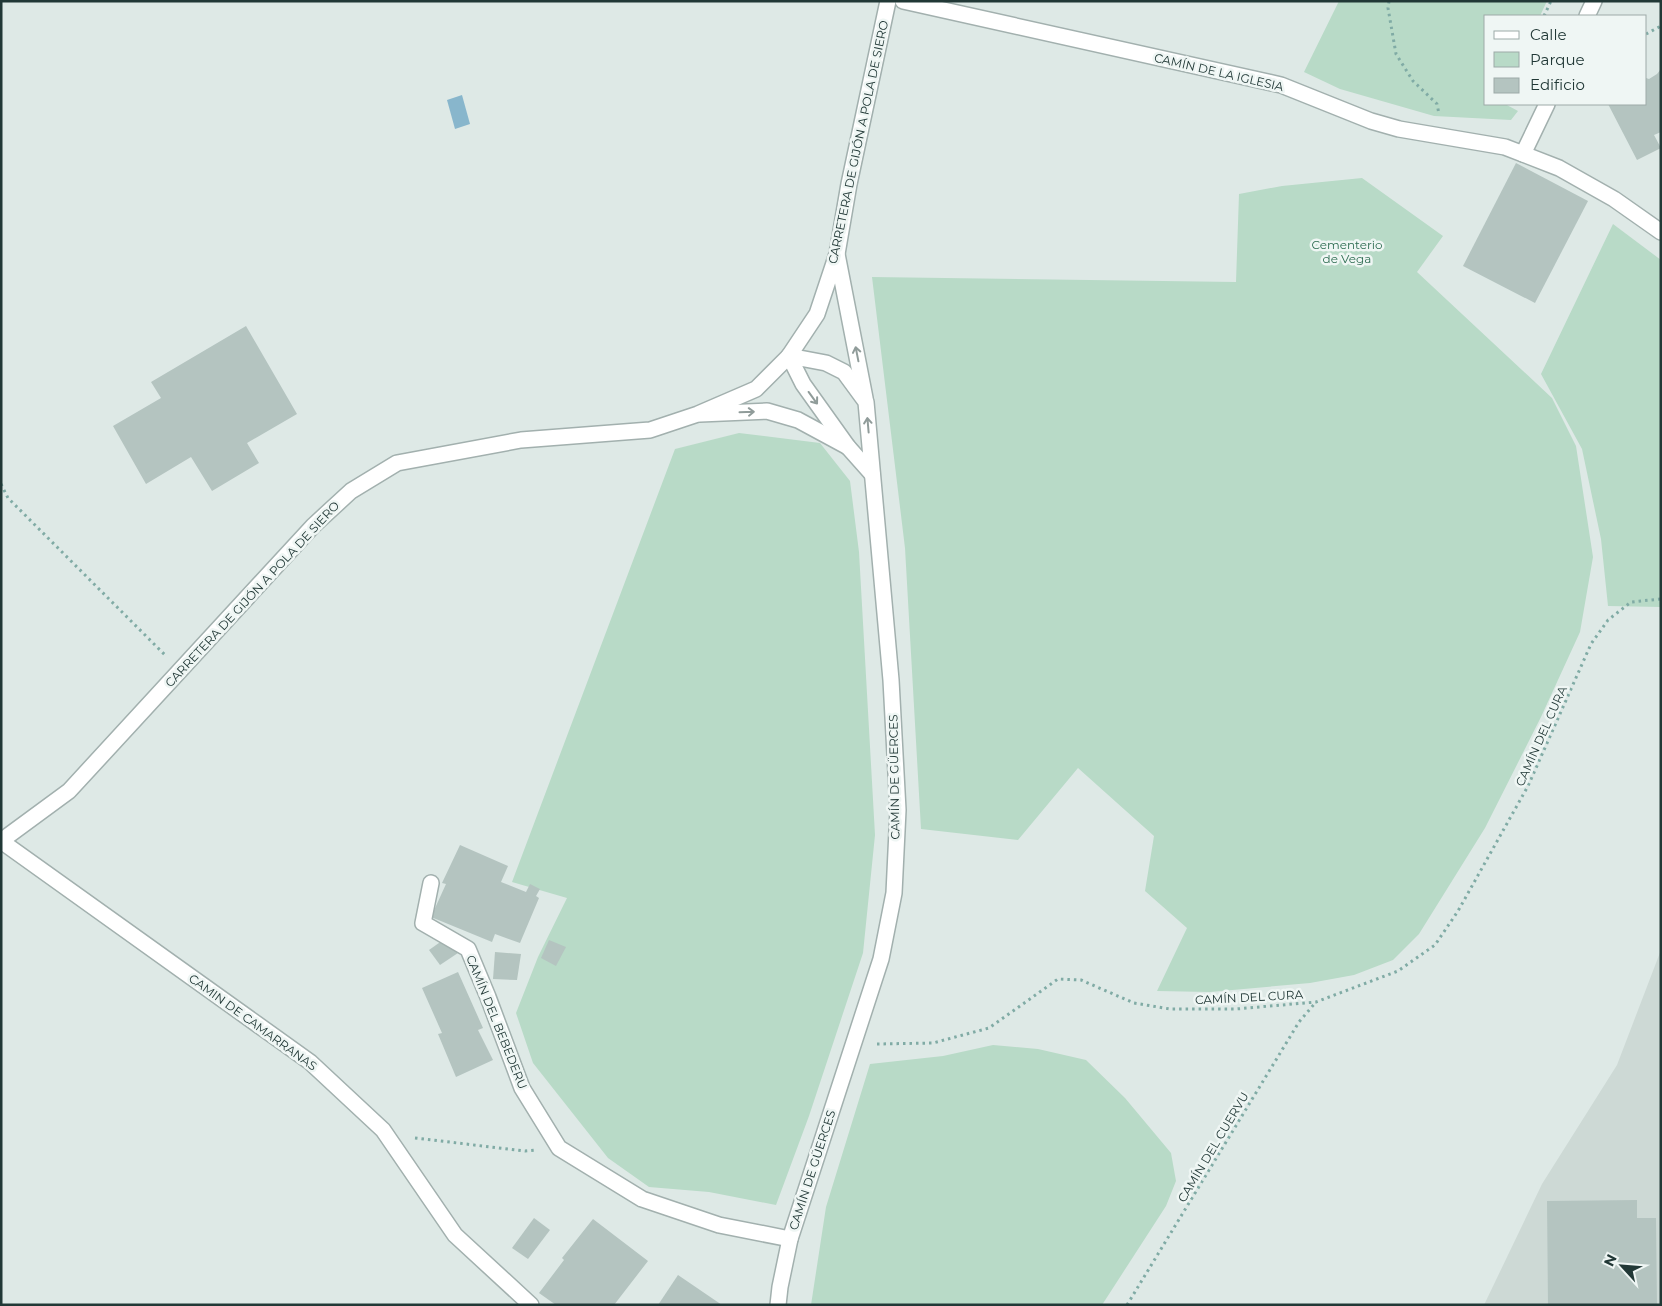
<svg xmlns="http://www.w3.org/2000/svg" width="1662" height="1306" font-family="Montserrat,sans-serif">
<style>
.built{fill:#cdd9d5}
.green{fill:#b8dac7}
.water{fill:#88b6cc}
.building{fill:#b4c4c0}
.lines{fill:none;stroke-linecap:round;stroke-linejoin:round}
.minor-casing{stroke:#a2b0ae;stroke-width:18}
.tertiary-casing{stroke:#a2b0ae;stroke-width:18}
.path{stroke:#80aba5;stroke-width:3;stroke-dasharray:2.5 4;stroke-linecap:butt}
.minor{stroke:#fff;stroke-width:15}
.tertiary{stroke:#fff;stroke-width:15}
.oneway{stroke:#909c9a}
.labels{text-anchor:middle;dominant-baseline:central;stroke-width:5;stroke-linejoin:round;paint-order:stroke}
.street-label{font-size:12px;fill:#213836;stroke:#eff6f4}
.park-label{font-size:12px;fill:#2d6c51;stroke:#eff6f4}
</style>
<rect width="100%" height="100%" fill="#dee9e6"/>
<polygon class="built" points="1661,950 1661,1305 1484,1305 1542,1184 1617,1065"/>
<g class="green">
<polygon points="1339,1 1547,1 1540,16 1486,16 1486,104 1505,104 1518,111 1511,120 1434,116 1340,89 1304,72"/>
<polygon points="1362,178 1443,236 1417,272 1552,398 1576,446 1593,557 1580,632 1541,717 1485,828 1419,934 1393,960 1354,975 1310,983 1210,992 1157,991 1187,928 1145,891 1154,836 1078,768 1018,840 921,829 905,548 872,277 1236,282 1239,194 1282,186"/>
<polygon points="1613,224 1661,260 1661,607 1608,606 1601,539 1582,449 1541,374"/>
<polygon points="739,433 820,443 850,481 859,552 875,835 863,953 809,1116 776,1205 709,1192 649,1187 608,1158 533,1063 516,1013 538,957 567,898 512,882 675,449"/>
<polygon points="993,1045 1038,1049 1086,1060 1125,1098 1171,1153 1176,1181 1166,1206 1102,1305 811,1305 826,1207 870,1064 943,1056"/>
</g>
<polygon class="water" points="462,95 470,124 455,129 447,100"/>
<g class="building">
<polygon points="1661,69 1661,132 1654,135 1661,148 1637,160 1608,104 1646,104 1646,78 1649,79 1657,74"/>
<polygon points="1516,163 1588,201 1535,303 1463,266"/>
<polygon points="246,326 297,414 247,443 259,463 212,491 191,457 146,484 113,426 161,398 151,382"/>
<polygon points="460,845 508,866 501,882 526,892 530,884 540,889 536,896 539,898 520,943 495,934 492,942 431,917 446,884 442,883"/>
<polygon points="446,938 458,953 440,965 429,950"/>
<polygon points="549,940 566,947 556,966 541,958"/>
<polygon points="495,952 521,954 517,980 493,979"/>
<polygon points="458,972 483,1028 478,1030 493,1060 456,1077 438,1034 442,1033 422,988"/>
<polygon points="1637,1200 1637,1218 1656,1218 1657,1305 1548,1305 1547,1201"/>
<polygon points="534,1218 550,1230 528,1259 512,1248"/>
<polygon points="593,1219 648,1261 614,1305 556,1305 539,1293 564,1260 562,1258"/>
<polygon points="678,1275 722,1305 658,1305"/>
</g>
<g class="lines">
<g class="minor-casing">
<g id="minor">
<polyline points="903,1 1281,85 1371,121 1399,129 1505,147 1559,168 1614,199 1661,232"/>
<polyline points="1587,16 1594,1"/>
<polyline points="1523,154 1547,104"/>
<polyline points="837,254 865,398"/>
<polyline points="789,356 803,384 848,447 872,474"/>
<polyline points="700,414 767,411 798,420 848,447"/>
<polyline points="1,841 310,1062 383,1130 455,1235 531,1305"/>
<polyline points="431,883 423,923 468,949 488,997 522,1088 559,1148 642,1199 719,1225 790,1239"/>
<polyline points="778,1305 780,1287 790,1239 881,959 894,893 898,810 891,680 866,402 844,372 826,363 789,356"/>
</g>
</g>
<g class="tertiary-casing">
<polyline id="tertiary" points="1,841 69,791 313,526 351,491 397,463 521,440 650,430 698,414 756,389 789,356 817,314 837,254 849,184 888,1"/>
</g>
<g class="path">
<polyline points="1389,1 1388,8 1396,54 1413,81 1437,104 1439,114"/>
<polyline points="1544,16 1551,1"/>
<polyline points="1646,34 1661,26"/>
<polyline points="1,484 8,498 165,655"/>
<polyline points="877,1044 933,1043 989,1028 1058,979 1081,980 1134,1003 1170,1009 1236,1009 1316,1002 1398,971 1435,945 1458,911 1528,786 1591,644 1608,620 1631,602 1661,599"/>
<polyline points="415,1138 525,1151 536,1150"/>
<polyline points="1127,1305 1299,1022 1316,1002"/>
</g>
<use href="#minor" class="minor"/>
<use href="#tertiary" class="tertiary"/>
</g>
<defs><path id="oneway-shaft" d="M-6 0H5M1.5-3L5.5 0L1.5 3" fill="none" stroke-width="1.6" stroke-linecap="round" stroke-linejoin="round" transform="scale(1.25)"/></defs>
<g class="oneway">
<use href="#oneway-shaft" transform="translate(857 354) rotate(-101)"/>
<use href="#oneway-shaft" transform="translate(813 398) rotate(54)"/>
<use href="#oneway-shaft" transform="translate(747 412) rotate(-2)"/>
<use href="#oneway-shaft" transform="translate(868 425) rotate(-95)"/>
</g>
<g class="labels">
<g class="street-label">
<text transform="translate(1219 72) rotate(13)">CAMÍN DE LA IGLESIA</text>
<text transform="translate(858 142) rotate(-78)">CARRETERA DE GIJÓN A POLA DE SIERO</text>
<text transform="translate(252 594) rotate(-47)">CARRETERA DE GIJÓN A POLA DE SIERO</text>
<text transform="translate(1541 736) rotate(-66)">CAMÍN DEL CURA</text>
<text transform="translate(894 777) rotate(-91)">CAMÍN DE GÜERCES</text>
<text transform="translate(1249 997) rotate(-3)">CAMÍN DEL CURA</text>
<text transform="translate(253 1022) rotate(36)">CAMIN DE CAMARRANAS</text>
<text transform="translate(497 1022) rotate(68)">CAMÍN DEL BEBEDERU</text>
<text transform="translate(1213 1147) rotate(-59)">CAMÍN DEL CUERVU</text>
<text transform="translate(812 1170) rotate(-72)">CAMÍN DE GÜERCES</text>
</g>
<g class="park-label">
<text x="1347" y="244">Cementerio<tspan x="1347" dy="14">de Vega</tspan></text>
</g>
</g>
<rect width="1662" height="1306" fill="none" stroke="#213836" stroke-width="5"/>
<rect x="1484" y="15" width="162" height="90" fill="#eff6f4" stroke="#9daaa8"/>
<rect x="1494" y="31" width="25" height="8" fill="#ffffff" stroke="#9daaa8"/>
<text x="1530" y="40" font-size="15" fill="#213836">Calle</text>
<rect x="1494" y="52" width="25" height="15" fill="#b8dac7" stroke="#9daaa8"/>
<text x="1530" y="65" font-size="15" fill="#213836">Parque</text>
<rect x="1494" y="78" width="25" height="15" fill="#b4c4c0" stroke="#9daaa8"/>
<text x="1530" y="90" font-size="15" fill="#213836">Edificio</text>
<g transform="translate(1622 1266) rotate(296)" stroke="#eff6f4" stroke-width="4" paint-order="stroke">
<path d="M0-4L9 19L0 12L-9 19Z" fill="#213836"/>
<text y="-8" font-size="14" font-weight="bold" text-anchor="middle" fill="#213836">N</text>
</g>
</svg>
